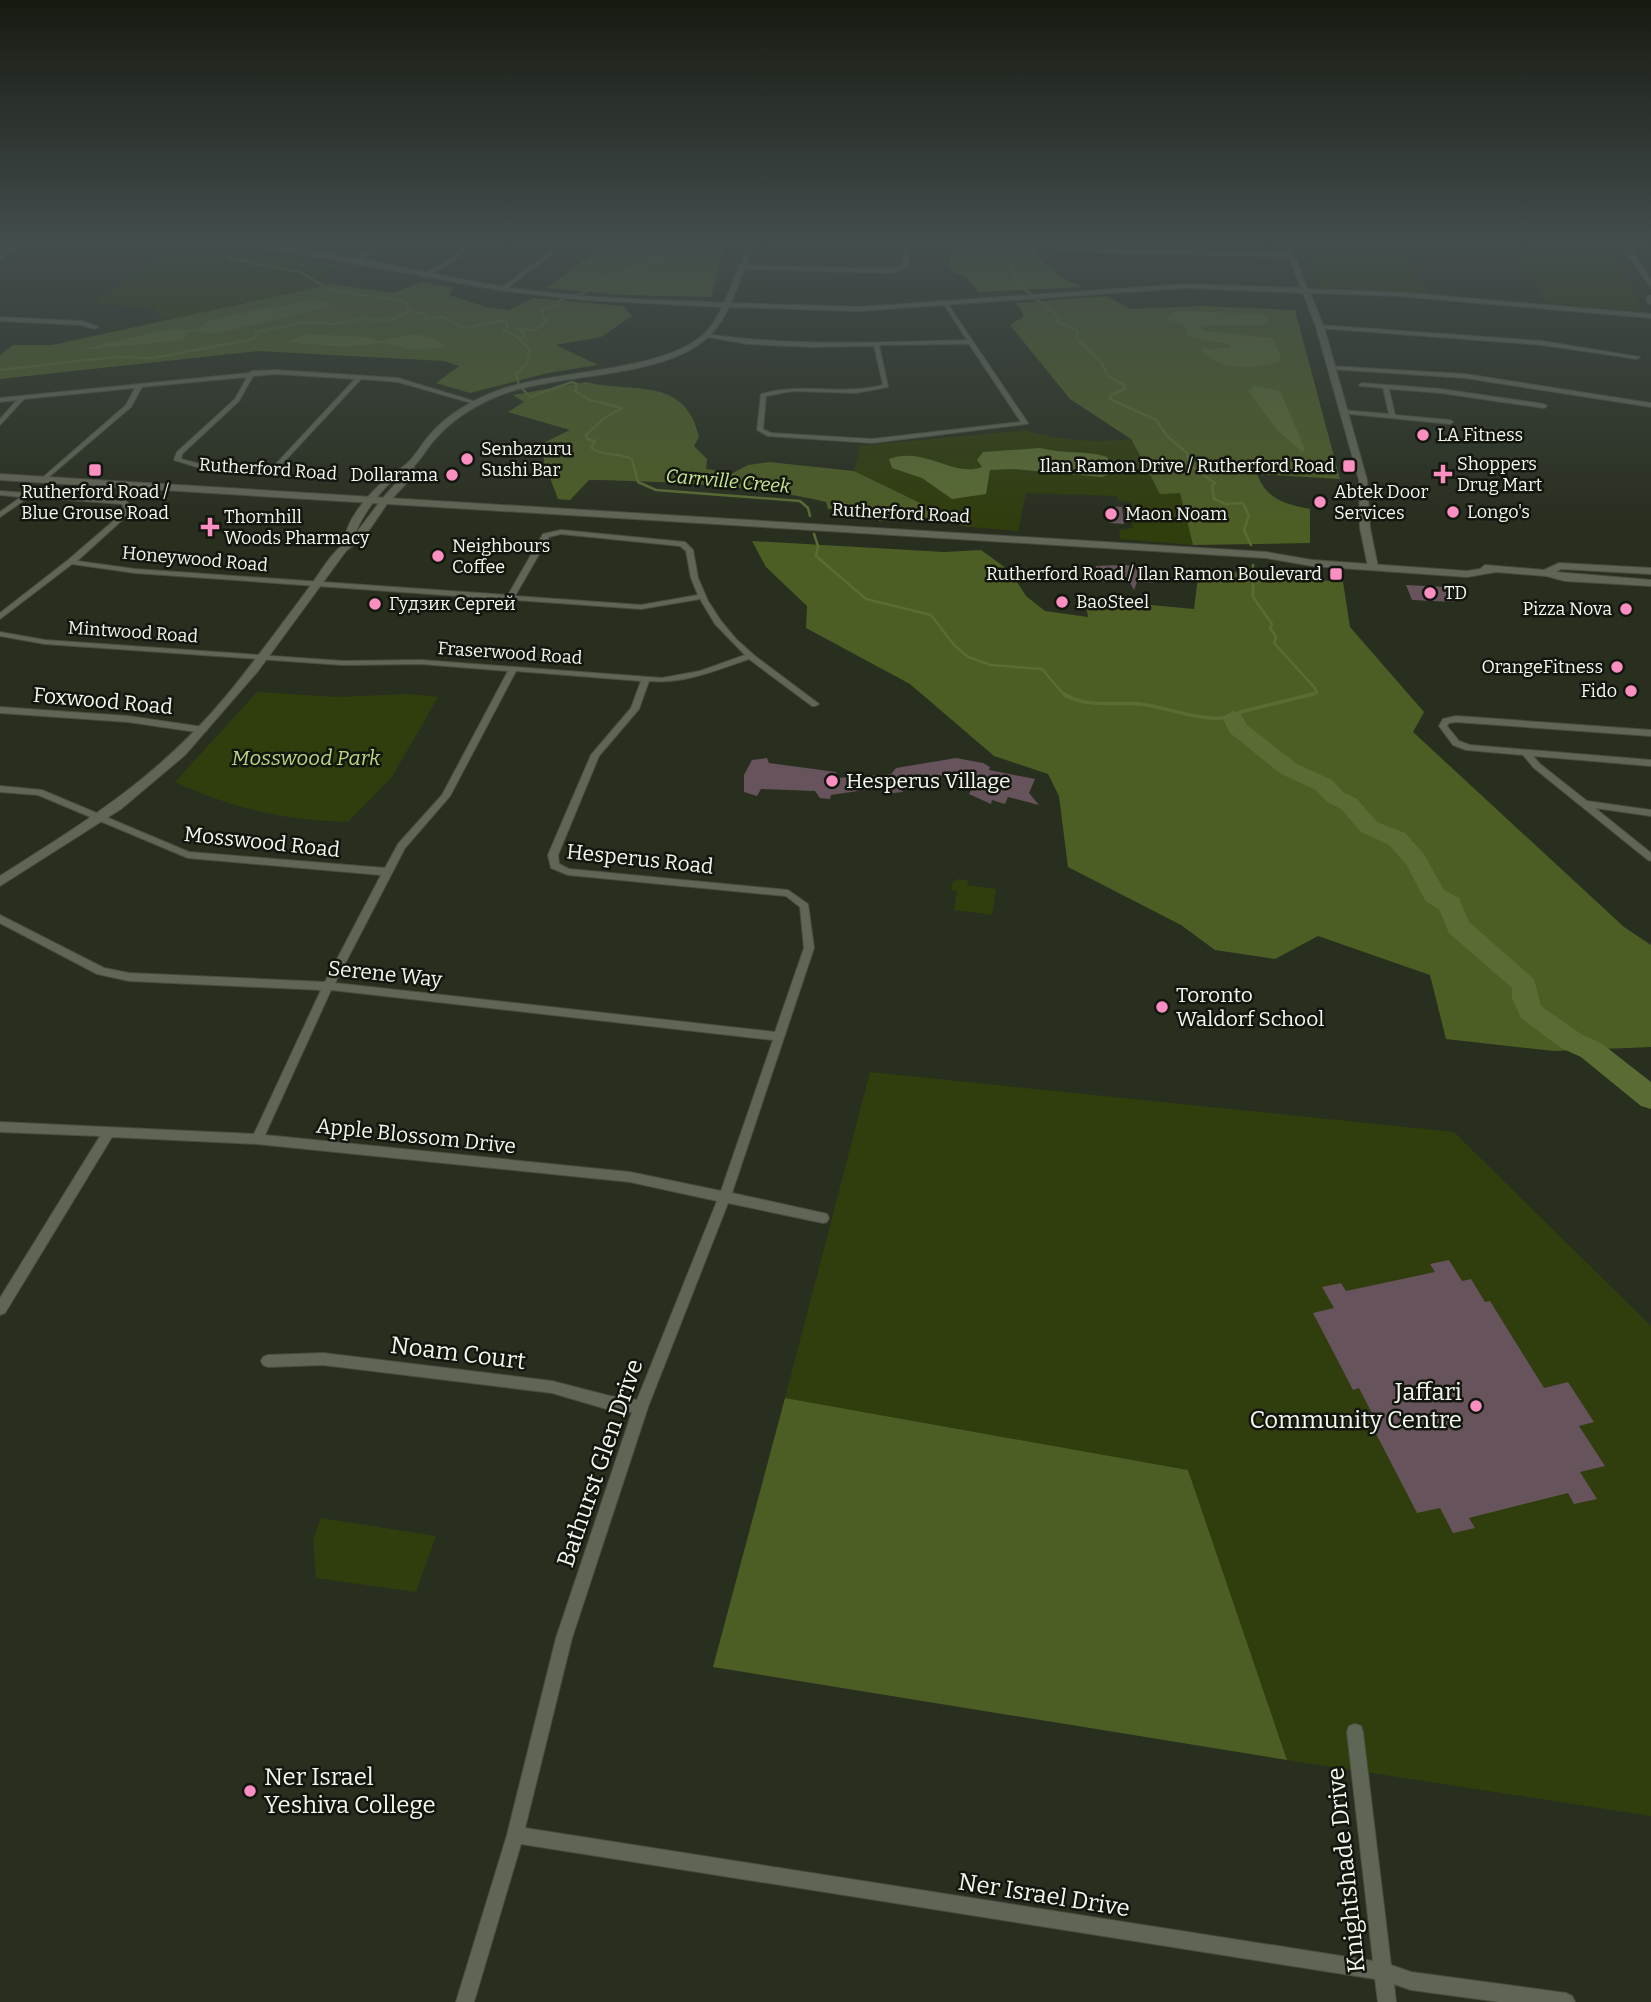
<svg xmlns="http://www.w3.org/2000/svg" width="1651" height="2002" font-family="Bitter,serif">
<style>
.green{fill:#303d0d}
.forest{fill:#4d5e25}
.water{fill:#5a6c33}
.lines{fill:none;stroke-linecap:round;stroke-linejoin:round}
.stream-far1{stroke:#5a6c33;stroke-width:2.5}
.stream{stroke:#5a6c33;stroke-width:3.5}
.river{fill:#5a6c33;fill-rule:evenodd}
.building{fill:#66535b}
.minor-casing{stroke:#484d40;stroke-width:2}
.tertiary-casing{stroke:#484d40;stroke-width:2}
.secondary-casing{stroke:#484d40;stroke-width:2}
.minor{fill:#606655;fill-rule:evenodd}
.tertiary{fill:#606655;fill-rule:evenodd}
.secondary{fill:#606655;fill-rule:evenodd}
.poi-dot{fill:#fc8fc2;stroke:#13160f;stroke-width:2.5}
.labels{text-anchor:middle;dominant-baseline:central;stroke-width:5;stroke-linejoin:round;paint-order:stroke}
.far-poi-label{font-size:18px;fill:#f3f7ed;stroke:#13160f;text-anchor:start}
.far-street-label{font-size:18px;fill:#f3f7ed;stroke:#13160f}
.far-water-label{font-size:19px;font-style:italic;fill:#cbe892;stroke:#13160f}
.street-label{font-size:21px;fill:#f3f7ed;stroke:#13160f}
.park-label{font-size:21px;font-style:italic;fill:#b9d57f;stroke:#13160f}
.poi-label{font-size:21px;fill:#f3f7ed;stroke:#13160f;text-anchor:start}
.near-street-label{font-size:24px;fill:#f3f7ed;stroke:#13160f}
.near-poi-label{font-size:24px;fill:#f3f7ed;stroke:#13160f;text-anchor:end}
</style>
<rect width="100%" height="100%" fill="#292f1f"/>
<g class="green">
<polygon points="177,244 339,265 322,274 334,284 165,321 153,307 94,304"/>
<polygon points="1301,244 1399,244 1430,294 1319,287"/>
<polygon points="1519,253 1616,257 1640,306 1645,311 1546,303"/>
<path d="M1025 430C1061 441 1093 443 1130 439L1160 493H1180L1193 545 1120 539 1119 530 1133 528 1131 502 1118 501 1117 496 1026 493 1018 531 970 527 854 471 860 446Z"/>
<path d="M257 692 338 697 407 694 438 697 392 777 348 822C284 820 233 809 175 782Z"/>
<polygon points="958,879 968,880 967,885 996,889 992,915 954,910 957,891 951,890 953,882"/>
<polygon points="870,1072 1454,1132 1651,1326 1651,1816 1287,1760 1188,1470 785,1398"/>
<polygon points="321,1518 436,1536 416,1592 316,1578 313,1540"/>
</g>
<g class="forest">
<polygon points="575,244 725,244 711,297 623,295 546,288 594,253"/>
<polygon points="951,244 1037,244 1037,257 1064,279 1084,287 979,292 963,275 954,273 950,265"/>
<polygon points="422,282 453,288 449,295 489,308 509,310 533,298 623,306 632,316 601,337 556,345 598,365 548,373 470,393 436,383 459,366 444,361 258,351 0,379 0,355 13,345 52,345 334,284 392,293"/>
<path d="M1108 296 1130 309 1206 306 1295 310 1340 479 1257 474C1267 500 1285 504 1310 509V543L1193 545 1180 493 1160 494 1131 439 1070 399 1010 325 1023 317V313L1016 303Z"/>
<path d="M586 382C633 394 685 375 699 437L694 446 707 459 706 469 733 473 748 465 769 462 854 471 970 527 938 519 879 521C867 507 844 510 828 509L826 502C755 485 662 481 589 480L570 500 558 499 544 462 543 443 570 430 508 412 524 402 513 395Z"/>
<polygon points="752,541 944,552 981,550 1010,571 1026,596 1045,611 1088,617 1085,599 1194,609 1199,569 1343,582 1350,627 1424,712 1413,732 1624,927 1651,945 1651,1047 1554,1051 1446,1039 1430,975 1318,936 1275,959 1215,950 1181,925 1068,867 1059,796 1048,774 994,756 910,684 806,628 807,606 766,567"/>
<polygon points="785,1398 1188,1470 1287,1760 713,1667"/>
</g>
<g class="water">
<polygon points="309,300 328,302 332,306 219,333 189,332 184,339 175,341 78,350 169,329 192,330 215,319 282,304 273,309"/>
<path d="M1181 311 1263 314 1269 322 1265 325 1196 326 1205 331 1273 338 1282 361C1258 370 1216 372 1201 349L1231 348V345L1189 337 1184 333 1188 331 1184 325 1165 318 1174 312Z"/>
<polygon points="305,334 367,337 379,341 415,334 437,339 445,347 412,350 384,343 344,347 287,342"/>
<polygon points="1254,386 1280,391 1305,449 1302,452 1278,431 1248,391"/>
<path d="M1040 448C1063 454 1085 450 1107 457L1115 472 1102 477 1013 469 990 470 986 494 952 499 922 478 892 468 889 459C924 446 954 478 982 467L977 460 983 452Z"/>
<polygon points="1598,1060 1609,1061 1621,1075 1651,1095 1651,1108 1609,1074"/>
</g>
<g class="lines">
<g class="stream-far1">
<polyline points="1004,244 1008,246 1003,257 1008,259 1019,285 1059,317 1057,322 1078,331 1077,339 1101,362 1108,376 1124,385 1125,389 1111,395 1110,399 1156,420 1168,437 1187,453 1189,465 1215,483 1212,486 1214,499 1226,504 1243,503 1249,516 1244,530 1251,545"/>
<polyline points="227,254 232,259 300,272 330,290 405,301 409,311"/>
<polyline points="519,340 525,335 517,329 535,330 547,322 542,315 543,310 558,305 560,300 586,292 598,279 657,262 652,258 681,258 676,244"/>
<path d="M0 370 114 357 153 358 254 339 257 332 302 323 338 324 361 318 388 321 409 311 428 315 424 319 443 317 465 328 506 320 508 329 503 331 517 336 530 350 527 363 516 374 519 385 530 397 572 382 577 384 575 391 590 400 622 408 603 419 586 435 587 439 595 441 591 448C605 457 618 452 632 459L638 482 656 490 800 501 808 508 810 516"/>
<polyline points="814,534 818,546 816,556 866,599 931,615 954,645 968,657 991,665 1042,669 1065,696"/>
<polyline points="1253,565 1253,597 1272,624 1270,628 1276,637 1274,643 1314,687 1317,693 1308,696"/>
</g>
<path class="stream" d="M1064 694C1084 708 1116 702 1139 704 1166 706 1216 729 1240 712L1313 694"/>
<polygon class="river" points="1233,711 1240,713 1247,725 1297,764 1332,780 1343,792 1357,799 1377,822 1405,833 1424,854 1444,890 1459,898 1469,922 1534,979 1541,1006 1581,1034 1601,1043 1651,1082 1651,1109 1641,1106 1581,1057 1561,1048 1521,1018 1512,998 1512,988 1449,933 1439,909 1426,902 1406,864 1389,845 1361,832 1341,809 1327,802 1316,790 1281,774 1230,733 1222,717"/>
</g>
<g class="building">
<polygon points="1108,506 1122,507 1124,524 1110,523"/>
<polygon points="1119,565 1143,566 1154,583 1137,582 1134,590 1128,579 1096,582 1096,566"/>
<polygon points="1406,585 1447,587 1454,602 1412,600"/>
<polygon points="767,758 769,763 836,772 837,778 882,775 891,774 896,768 956,758 983,763 990,767 989,770 1035,779 1029,793 1039,805 1008,797 1005,804 992,800 991,804 969,794 973,785 939,775 902,788 903,792 893,793 885,787 831,795 830,799 820,798 815,791 761,789 757,796 744,792 744,775 752,760"/>
<polygon points="1449,1260 1462,1281 1471,1279 1485,1302 1490,1301 1544,1388 1568,1382 1594,1422 1579,1426 1605,1466 1580,1472 1597,1499 1574,1504 1568,1493 1469,1518 1475,1528 1453,1533 1440,1508 1417,1513 1371,1424 1377,1423 1359,1388 1353,1390 1313,1313 1334,1308 1322,1287 1341,1283 1346,1291 1435,1272 1430,1264"/>
</g>
<g class="lines">
<g class="minor-casing">
<g id="minor">
<polygon points="379,244 385,244 357,263 353,263 353,261"/>
<polygon points="467,244 472,244 452,262 426,277 422,277 422,275 448,260"/>
<polygon points="905,244 909,244 908,267 892,273 740,269 737,267 740,265 892,269 903,266"/>
<polygon points="0,247 16,249 14,250 0,249"/>
<polygon points="1058,249 1291,253 1294,255 1291,257 1056,251"/>
<polygon points="552,250 556,251 505,290 501,290 501,288"/>
<path d="M943 303H947L1028 423 1027 424 872 443 768 436 757 430 761 394C804 382 841 396 883 385L874 346 813 347 747 344 703 336 706 334C792 347 880 342 967 340ZM969 344 1021 422 872 439 771 433 763 429 766 396 793 391 856 393 888 387 879 345Z"/>
<polygon points="0,317 82,321 98,327 95,329 82,325 0,321"/>
<polygon points="1320,325 1542,341 1640,357 1637,359 1542,345 1318,328 1317,327"/>
<polygon points="1331,366 1465,374 1651,403 1651,407 1465,378 1329,369 1328,368"/>
<path d="M276 370 398 378 480 403 475 404 398 382 361 379 280 466 259 472 200 468 174 460 177 452 235 399 247 377 142 387 131 407 43 482 41 481V479L126 405 135 388 24 399 0 425V419L17 400 0 402V398L249 373 252 371ZM276 374 355 379 276 464 259 468 200 464 181 459 182 454 239 401 253 376Z"/>
<polygon points="1362,383 1441,389 1544,404 1547,406 1544,408 1441,393 1389,389 1395,415 1450,420 1453,422 1450,424 1340,413 1340,411 1342,410 1389,414 1383,388 1360,386 1359,385"/>
<path d="M0 491 127 501 132 511 131 512 77 561 135 569 508 595 543 534 561 530 685 542 693 550 698 578 708 601 721 621 736 639 755 656 819 704 815 706H812L749 659C717 670 684 684 649 681L639 709 599 756 558 855 559 864 569 869 788 890 808 904 814 948 732 1193 823 1213 827 1214 829 1218 827 1222 823 1223 728 1203 648 1407 572 1638 525 1828 1373 1961 1347 1732 1349 1726 1355 1724 1361 1726 1363 1732 1391 1965 1411 1972 1566 1993 1572 1996 1575 2002H1500L1411 1990 1394 1984 1396 2002H1378L1375 1979 521 1844 474 2002H456L507 1835 556 1638 632 1412 610 1410 552 1393 323 1365 268 1367 263 1365 261 1361 263 1357 268 1355 323 1353 552 1381 610 1396 637 1400 717 1201 630 1182 257 1144 112 1137 5 1313 0 1315V1298L100 1136 0 1132V1122L254 1134 321 990 129 981 97 974 0 923V915L104 968 129 973 325 982 381 875 188 858 38 795 0 792V786L42 790 189 852 385 868 398 844 442 795 508 671 421 664 343 665 45 644 0 636V632L45 640 343 661 421 660 662 678 700 671 745 655 715 624 700 599 641 609 135 573 72 564 0 619V613L68 560 125 511 122 504 29 497 0 517V512L21 497 0 495ZM561 534 680 546 686 551 691 578 698 595 641 605 515 596 549 537ZM516 671 641 681 631 708 591 755 548 855 551 868 568 875 786 896 800 907 804 948 775 1032 335 983 405 848 450 796ZM331 990 773 1040 721 1191 630 1172 265 1135Z"/>
<polygon points="0,707 128,716 203,727 207,730 203,733 128,722 0,713"/>
<polygon points="1456,716 1651,730 1651,736 1456,722 1449,723 1447,726 1459,741 1470,745 1651,760 1651,766 1533,756 1540,764 1587,801 1651,810 1651,816 1595,808 1651,853 1651,861 1648,860 1534,768 1523,755 1466,750 1453,745 1439,726 1443,719"/>
</g>
</g>
<g class="tertiary-casing">
<g id="tertiary">
<polygon points="16,244 24,244 0,260 0,255"/>
<path d="M225 244C317 244 409 271 500 286 573 299 649 299 724 303L749 244H755L731 303 860 307 1186 284 1301 288 1284 244H1290L1308 289 1396 292 1651 314V318L1396 296 1310 293 1324 327 1367 480 1370 528 1378 567 1373 570 1368 567 1360 528 1359 480 1316 327 1303 293 1186 288 860 311 729 307C724 317 719 326 711 334 667 381 553 371 493 398 473 407 452 420 437 437 428 446 422 458 414 466L415 474 387 504 365 536 346 551 258 671 185 755 121 809 0 886V876C88 820 159 777 227 695 255 661 281 625 308 589 319 575 329 555 344 544 345 515 381 480 404 466 414 459 420 446 428 437 443 418 466 404 489 394 547 368 667 375 708 330 714 323 718 315 722 307L583 300 503 291 325 258ZM407 471 381 500 354 536C362 515 386 480 407 471Z"/>
</g>
</g>
<g class="secondary-casing">
<g id="secondary">
<polygon points="1620,244 1628,244 1651,280 1651,288"/>
<polygon points="1651,295 1651,304 1647,302 1647,297"/>
<polygon points="0,474 1266,552 1312,560 1467,571 1480,569 1485,565 1544,570 1559,563 1651,568 1651,574 1561,569 1556,572 1651,580 1651,586 1565,581 1546,576 1496,572 1467,577 1312,566 1266,558 0,480"/>
</g>
</g>
<use href="#minor" class="minor"/>
<use href="#tertiary" class="tertiary"/>
<use href="#secondary" class="secondary"/>
</g>
<linearGradient id="sky" x2="0" y2="1"><stop stop-color="#171a11"/><stop offset="0.46" stop-color="#434d4d"/><stop offset="1" stop-color="#434d4d" stop-opacity="0"/></linearGradient>
<rect width="1651" height="525" fill="url(#sky)"/>
<g class="poi-dot">
<circle cx="1423" cy="435" r="7"/>
<circle cx="467" cy="459" r="7"/>
<rect x="1342" y="459" width="14" height="14" rx="3.5"/>
<rect x="88" y="463" width="14" height="14" rx="3.5"/>
<path d="M1439.5 463.5h7v7h7v7h-7v7h-7v-7h-7v-7h7z"/>
<circle cx="452" cy="475" r="7"/>
<circle cx="1320" cy="502" r="7"/>
<circle cx="1453" cy="512" r="7"/>
<circle cx="1111" cy="514" r="7"/>
<path d="M206.5 516.5h7v7h7v7h-7v7h-7v-7h-7v-7h7z"/>
<circle cx="438" cy="556" r="7"/>
<rect x="1329" y="567" width="14" height="14" rx="3.5"/>
<circle cx="1430" cy="593" r="7"/>
<circle cx="1062" cy="602" r="7"/>
<circle cx="375" cy="604" r="7"/>
<circle cx="1626" cy="609" r="7"/>
<circle cx="1617" cy="667" r="7"/>
<circle cx="1631" cy="691" r="7"/>
<circle cx="832" cy="781" r="7"/>
<circle cx="1162" cy="1007" r="7"/>
<circle cx="1476" cy="1406" r="7"/>
<circle cx="250" cy="1791" r="7"/>
</g>
<g class="labels">
<g class="far-poi-label">
<text x="1437" y="435">LA Fitness</text>
<text x="481" y="449">Senbazuru<tspan x="481" dy="21">Sushi Bar</tspan></text>
<text x="1457" y="464">Shoppers<tspan x="1457" dy="21">Drug Mart</tspan></text>
<text x="1335" y="466" text-anchor="end">Ilan Ramon Drive / Rutherford Road</text>
<text x="438" y="475" text-anchor="end">Dollarama</text>
<text x="95" y="492" text-anchor="middle">Rutherford Road /<tspan x="95" dy="21">Blue Grouse Road</tspan></text>
<text x="1334" y="492">Abtek Door<tspan x="1334" dy="21">Services</tspan></text>
<text x="1467" y="512">Longo's</text>
<text x="1125" y="514">Maon Noam</text>
<text x="224" y="517">Thornhill<tspan x="224" dy="21">Woods Pharmacy</tspan></text>
<text x="452" y="546">Neighbours<tspan x="452" dy="21">Coffee</tspan></text>
<text x="1322" y="574" text-anchor="end">Rutherford Road / Ilan Ramon Boulevard</text>
<text x="1444" y="593">TD</text>
<text x="1076" y="602">BaoSteel</text>
<text x="389" y="604">Гудзик Сергей</text>
<text x="1612" y="609" text-anchor="end">Pizza Nova</text>
<text x="1603" y="667" text-anchor="end">OrangeFitness</text>
<text x="1617" y="691" text-anchor="end">Fido</text>
</g>
<g class="far-street-label">
<text transform="translate(268 469) rotate(4)">Rutherford Road</text>
<text transform="translate(901 513) rotate(3)">Rutherford Road</text>
<text transform="translate(195 559) rotate(5)">Honeywood Road</text>
<text transform="translate(133 632) rotate(4)">Mintwood Road</text>
<text transform="translate(510 653) rotate(4)">Fraserwood Road</text>
</g>
<g class="far-water-label">
<text transform="translate(728 481) rotate(5)">Carrville Creek</text>
</g>
<g class="street-label">
<text transform="translate(103 701) rotate(5)">Foxwood Road</text>
<text transform="translate(262 842) rotate(6)">Mosswood Road</text>
<text transform="translate(640 859) rotate(6)">Hesperus Road</text>
<text transform="translate(385 974) rotate(6)">Serene Way</text>
<text transform="translate(416 1136) rotate(6)">Apple Blossom Drive</text>
</g>
<g class="park-label">
<text x="306" y="758">Mosswood Park</text>
</g>
<g class="poi-label">
<text x="846" y="781">Hesperus Village</text>
<text x="1176" y="995">Toronto<tspan x="1176" dy="24">Waldorf School</tspan></text>
</g>
<g class="near-street-label">
<text transform="translate(458 1353) rotate(7)">Noam Court</text>
<text transform="translate(600 1463) rotate(-71)">Bathurst Glen Drive</text>
<text transform="translate(1346 1870) rotate(-96)">Knightshade Drive</text>
<text transform="translate(1044 1895) rotate(9)">Ner Israel Drive</text>
</g>
<g class="near-poi-label">
<text x="1462" y="1392">Jaffari<tspan x="1462" dy="28">Community Centre</tspan></text>
<text x="264" y="1777" text-anchor="start">Ner Israel<tspan x="264" dy="28">Yeshiva College</tspan></text>
</g>
</g>
</svg>
